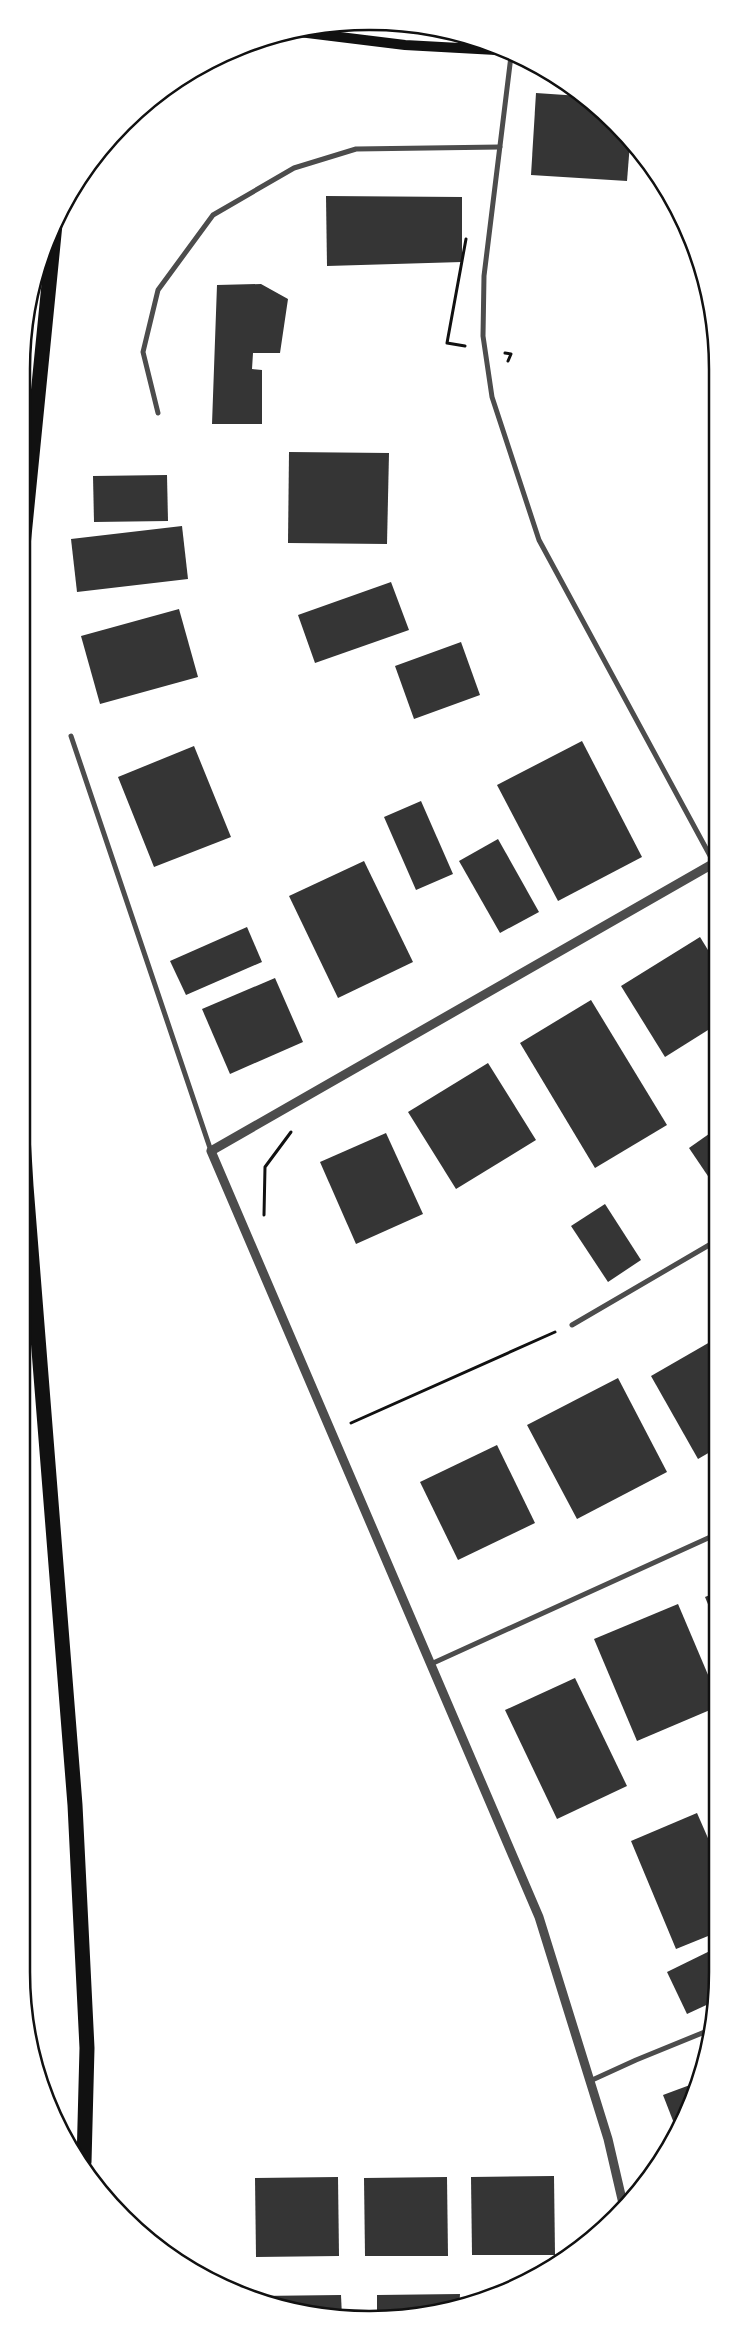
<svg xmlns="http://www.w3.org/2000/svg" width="739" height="2341" font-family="'Alegreya Sans',sans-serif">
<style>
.building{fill:#353535}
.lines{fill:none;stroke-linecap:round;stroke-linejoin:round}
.path{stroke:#111;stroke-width:3}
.minor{stroke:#4c4c4c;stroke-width:5}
.tertiary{stroke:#4c4c4c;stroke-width:9}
.secondary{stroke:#111;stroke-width:10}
.motorway{stroke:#111;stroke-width:15}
.rim{fill:none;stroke:#111;stroke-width:2.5}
</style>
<rect width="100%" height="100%" fill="#fff"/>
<g class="building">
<polygon points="536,93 580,96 616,123 630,143 627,181 531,175"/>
<polygon points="326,196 462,197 462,262 327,266"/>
<polygon points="261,284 288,299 280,353 253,353 252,369 262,370 262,424 212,424 217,285"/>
<polygon points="289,452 389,453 387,544 288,543"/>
<polygon points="167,475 168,521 94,522 93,476"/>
<polygon points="182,526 188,579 77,592 71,539"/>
<polygon points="391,582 409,630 315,663 298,615"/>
<polygon points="179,609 198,677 100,704 81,636"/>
<polygon points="461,642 480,695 414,719 395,666"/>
<polygon points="582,741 642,857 558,901 497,785"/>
<polygon points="194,746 231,837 154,867 118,777"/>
<polygon points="421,801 453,874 416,890 384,817"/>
<polygon points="498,839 539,912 500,933 459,861"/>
<polygon points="364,861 413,962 338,998 289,896"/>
<polygon points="247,927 262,962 186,995 170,961"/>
<polygon points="700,937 716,963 716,1025 665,1057 621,986"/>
<polygon points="275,978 303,1042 230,1074 202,1009"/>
<polygon points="591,1000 667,1125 595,1168 520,1043"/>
<polygon points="488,1063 536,1140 456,1189 408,1112"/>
<polygon points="716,1129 716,1188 689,1148"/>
<polygon points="386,1133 423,1214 356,1244 320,1162"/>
<polygon points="605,1204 641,1260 608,1282 571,1226"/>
<polygon points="717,1338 717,1448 698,1459 651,1376"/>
<polygon points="618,1378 667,1472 577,1519 527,1425"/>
<polygon points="497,1445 535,1523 458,1560 420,1482"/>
<polygon points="717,1592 717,1626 705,1597"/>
<polygon points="678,1604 717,1696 717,1707 637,1741 594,1639"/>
<polygon points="575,1678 627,1786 557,1819 505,1710"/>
<polygon points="697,1813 718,1861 718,1932 676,1949 631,1841"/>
<polygon points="718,1947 715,2001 687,2014 667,1972"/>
<polygon points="698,2082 691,2105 677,2131 663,2095"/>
<polygon points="554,2176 555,2255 472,2255 471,2177"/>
<polygon points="338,2177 339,2256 256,2257 255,2178"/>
<polygon points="447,2177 448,2256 365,2256 364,2178"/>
<polygon points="460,2294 459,2308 393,2319 377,2318 377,2295"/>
<polygon points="341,2295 342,2317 324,2317 257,2296"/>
</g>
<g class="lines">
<g class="path">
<polyline points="465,346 447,343 466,239"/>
<polyline points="505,353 511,354 508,361"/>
<polyline points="264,1215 265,1167 291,1132"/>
<polyline points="351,1423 555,1332"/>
</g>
<g class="minor">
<polyline points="511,56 484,276 483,336 492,397 539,540 714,863"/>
<polyline points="158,413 143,352 158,290 213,215 294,168 356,149 500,147"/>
<polyline points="71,736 211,1151"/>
<polyline points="572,1325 716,1241"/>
<polyline points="431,1664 717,1534"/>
<polyline points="590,2081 636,2060 712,2029"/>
</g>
<polyline class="tertiary" points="624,2208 608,2139 539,1917 211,1151 716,862"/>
<polyline class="secondary" points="291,31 405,45 496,50"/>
<g class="motorway">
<polyline points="21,566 55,224"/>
<polyline points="21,1103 26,1186 75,1805 87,2048 84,2162"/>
</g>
</g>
<path d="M0 0H739V2341H0ZM369 30H370A339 339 0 0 1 709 369V1972A339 339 0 0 1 370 2311H369A339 339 0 0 1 30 1972V369A339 339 0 0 1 369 30Z" fill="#fff" fill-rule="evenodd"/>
<path class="rim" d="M369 30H370A339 339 0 0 1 709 369V1972A339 339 0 0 1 370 2311H369A339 339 0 0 1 30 1972V369A339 339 0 0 1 369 30Z"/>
</svg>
